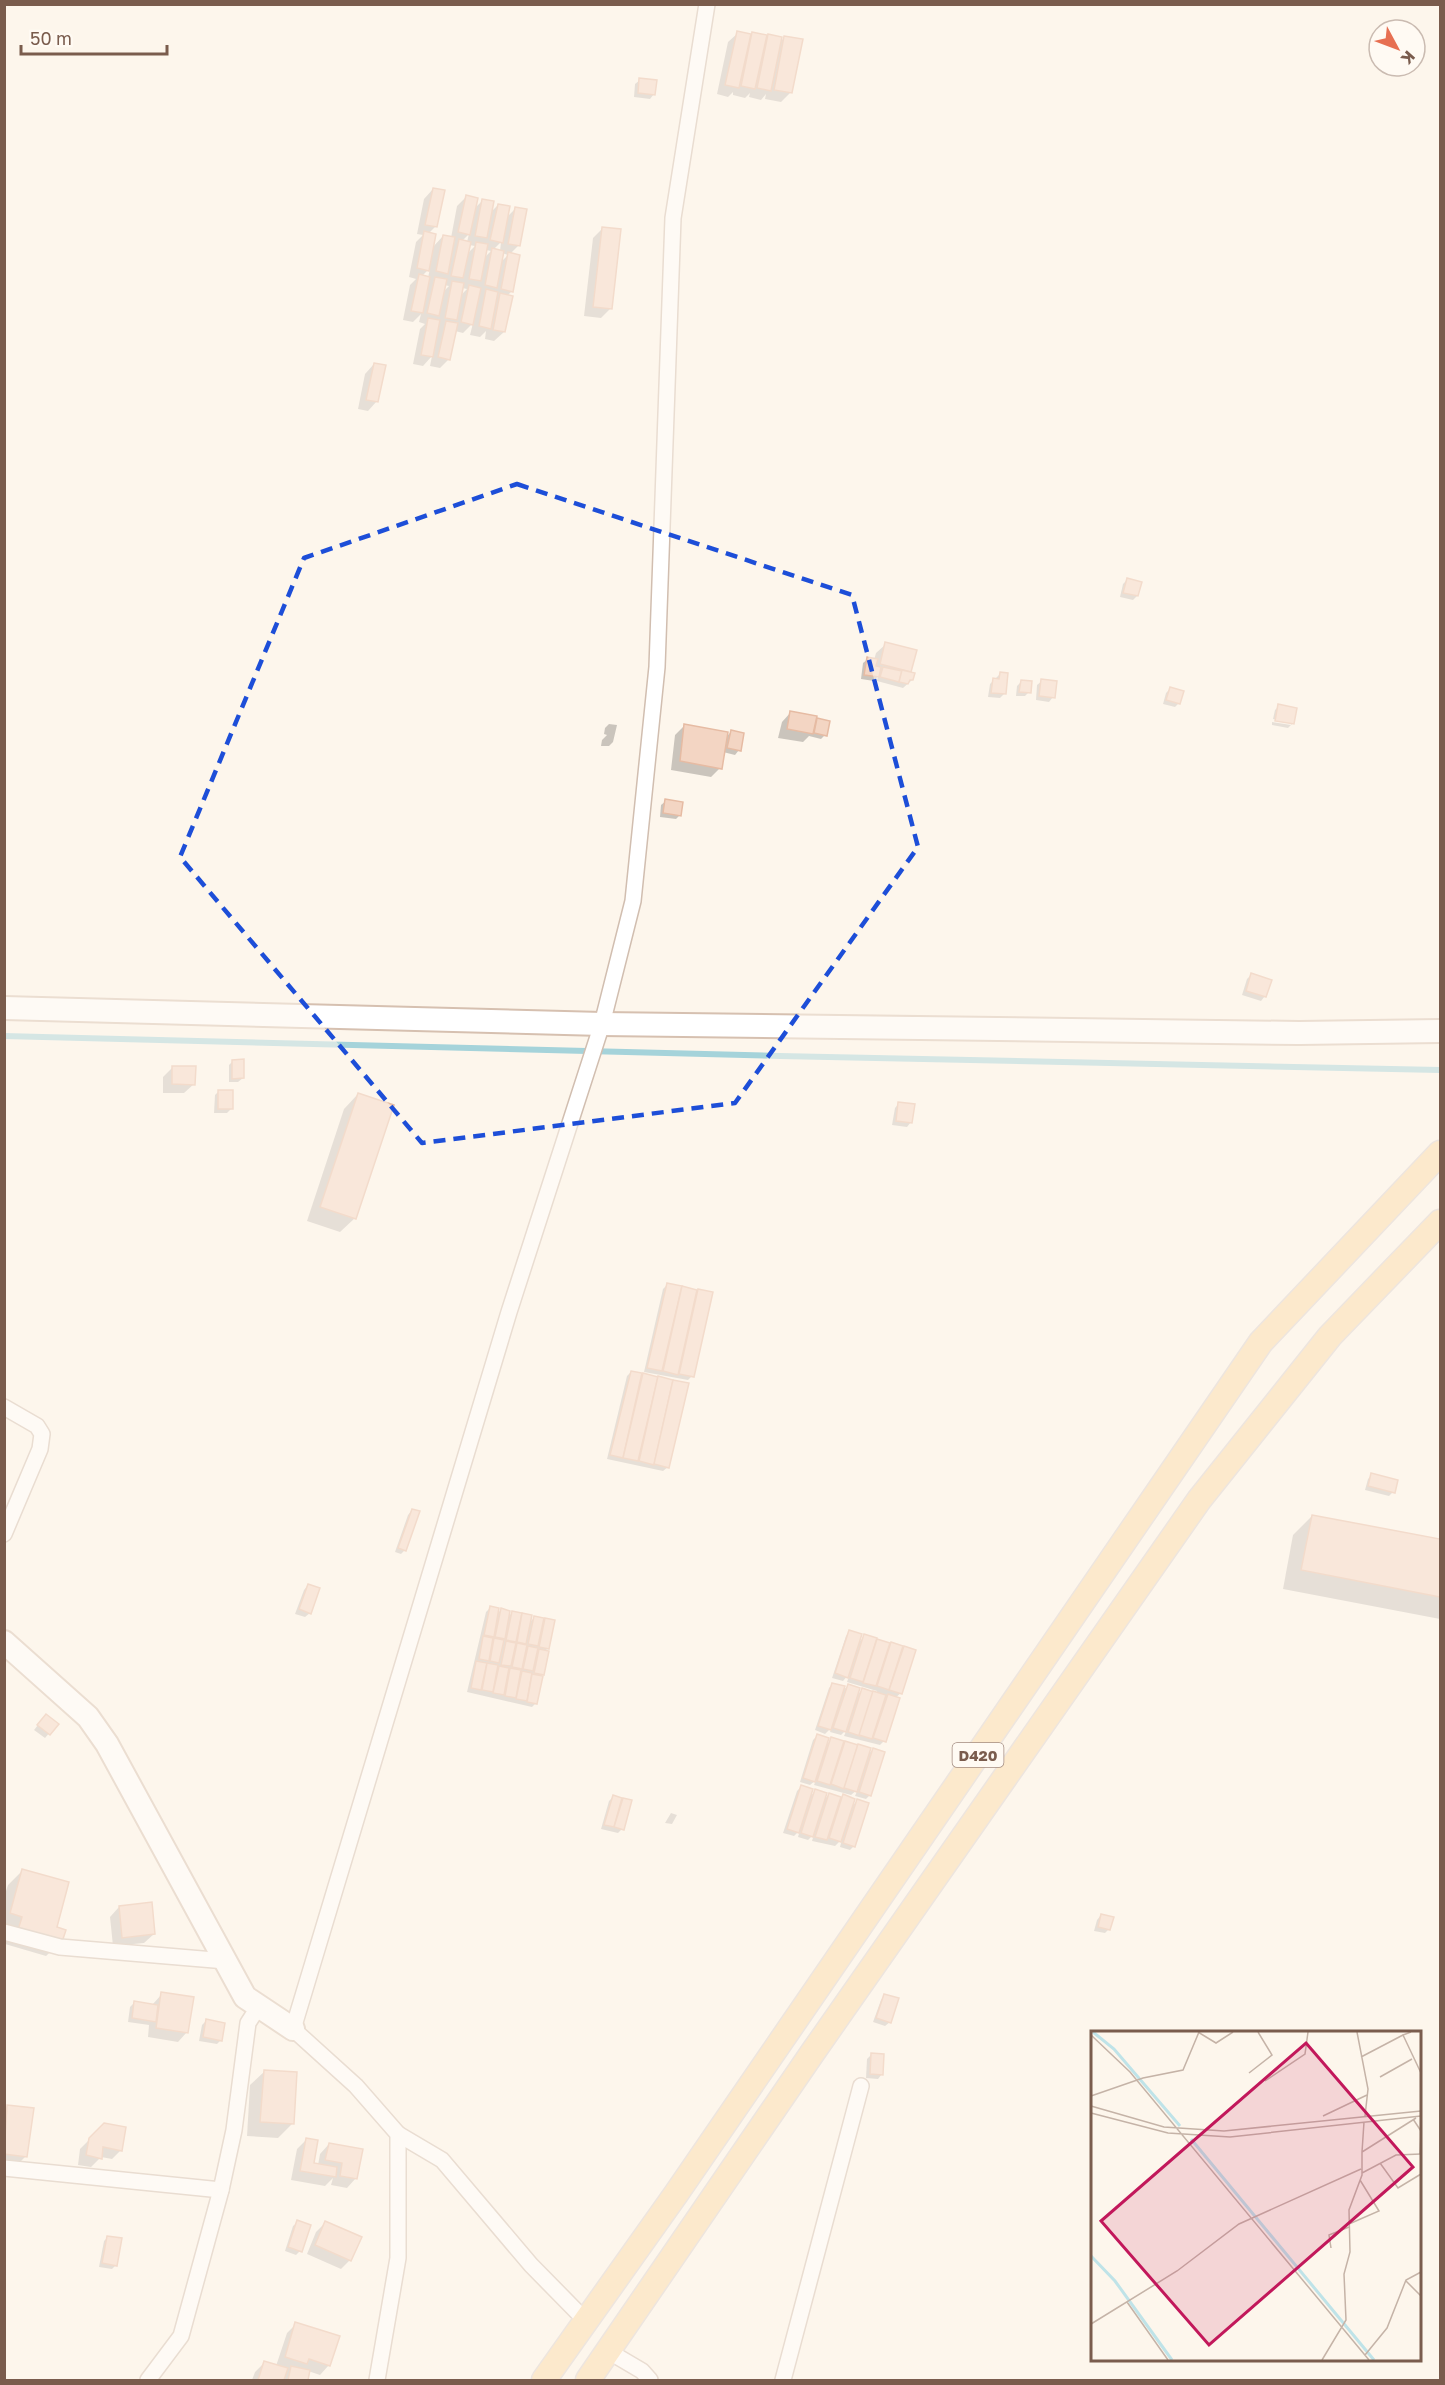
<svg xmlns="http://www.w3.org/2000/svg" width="1445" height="2385" font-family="'Golos Text',sans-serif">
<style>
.shadow{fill:#0003;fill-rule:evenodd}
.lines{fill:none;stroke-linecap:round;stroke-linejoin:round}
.stream{stroke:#a5d3da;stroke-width:6}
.building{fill:#f3d5c3;stroke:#e6bba3;stroke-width:1.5}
.street-casing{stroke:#d1beb0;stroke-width:18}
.secondary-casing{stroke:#d6c0b0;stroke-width:26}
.primary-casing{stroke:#dad1cd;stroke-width:27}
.street{stroke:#fff;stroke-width:15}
.secondary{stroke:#fff;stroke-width:22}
.primary{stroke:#fbd9a5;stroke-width:24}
.marked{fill:none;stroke:#1d4ed8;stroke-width:4.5;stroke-dasharray:12 8;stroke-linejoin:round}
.labels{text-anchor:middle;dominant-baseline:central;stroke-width:5;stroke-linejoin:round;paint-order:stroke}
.shield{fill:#fffaf3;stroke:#a28b7f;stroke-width:1.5}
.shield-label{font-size:15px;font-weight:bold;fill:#7a5c4d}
.inset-river{fill:none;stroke:#bfe3e8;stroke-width:3}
.inset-road{fill:none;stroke:#c5b3a7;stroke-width:1.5}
.view{fill:#c2185b;fill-opacity:0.15;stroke:#c2185b;stroke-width:3}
.inset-edge{fill:none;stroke:#7a5c4d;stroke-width:3}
</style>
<rect width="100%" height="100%" fill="#fdf6ec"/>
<g class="shadow">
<polygon points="738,33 765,36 764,40 769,36 779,43 785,37 790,93 781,102 765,99 766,94 761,100 749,97 750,93 745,98 733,95 733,92 728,97 717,94 728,42"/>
<polygon points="640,80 654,94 650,99 634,97 635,84"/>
<path d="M433 189 436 226 428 234 432 248 443 236 451 238 457 206 466 197 474 209 483 200 490 213 498 205 506 218 515 209 518 246 510 254 512 291 507 296 504 332 494 341 485 339 486 331 480 337 470 335 473 323 463 333 455 331 449 359 440 368 430 366 432 356 423 366 413 364 420 329 425 324 419 322 421 314 413 322 403 320 410 285 416 279 409 277 416 242 423 235 417 234 424 199ZM469 234 467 242 462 241ZM501 242 500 251 493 250ZM469 245 475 246 467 254ZM486 250 491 251 484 258ZM502 253 508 255 500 263ZM430 268 428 278 422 276ZM444 285 449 286 442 293ZM462 288 467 289 460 296Z"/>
<polygon points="602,229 611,308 601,318 584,316 593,238"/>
<polygon points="374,364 377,401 368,411 358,409 365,374"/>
<polygon points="1127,580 1137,596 1133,600 1120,597 1123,584"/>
<polygon points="886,644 910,671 908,673 912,680 903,688 877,681 878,676 874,681 861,679 863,663 868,659 874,660 876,653"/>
<polygon points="1000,674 1004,694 1000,698 988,697 990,684"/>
<polygon points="1042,681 1053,697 1049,702 1036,700 1037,685"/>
<polygon points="1021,682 1029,692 1025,696 1016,696 1017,686"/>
<polygon points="1170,689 1179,703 1175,707 1163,704 1166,693"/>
<polygon points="1279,706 1292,724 1291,725 1291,722 1273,719 1275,710"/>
<polygon points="791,712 814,724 818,720 825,735 821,739 809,736 803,742 778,738 782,722"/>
<polygon points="1272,722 1291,725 1288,728 1272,725"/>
<polygon points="609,724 617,725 613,742 609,746 601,746 602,740 607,735 604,734 605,728"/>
<polygon points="685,725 726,737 731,732 739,750 735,755 723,752 720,768 711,777 671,770 675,735"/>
<polygon points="666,801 680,815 676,819 660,817 661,805"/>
<polygon points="1251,975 1265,996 1261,1001 1242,995 1247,979"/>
<polygon points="233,1061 243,1078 238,1082 229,1082 229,1065"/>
<polygon points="173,1067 194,1084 184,1093 163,1093 163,1077"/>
<polygon points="219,1091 231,1109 227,1113 214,1113 215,1095"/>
<polygon points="358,1094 355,1218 340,1232 307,1221 344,1109"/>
<polygon points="899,1103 911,1122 907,1127 892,1125 895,1108"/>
<polygon points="667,1285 712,1293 692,1376 688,1380 644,1372 663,1289"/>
<polygon points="631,1372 687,1384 668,1467 663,1471 607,1459 627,1376"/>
<polygon points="1372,1475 1393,1492 1389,1496 1365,1490 1368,1479"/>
<polygon points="412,1510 405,1550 401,1554 395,1552 408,1515"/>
<polygon points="1312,1516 1440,1540 1440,1619 1283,1589 1293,1535"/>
<polygon points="308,1585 310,1613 305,1617 295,1614 304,1590"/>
<polygon points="490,1608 497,1614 501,1610 507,1618 512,1613 530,1616 529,1623 534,1618 541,1625 546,1620 548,1648 544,1652 543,1674 540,1677 536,1703 532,1707 467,1692 486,1612"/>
<polygon points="850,1631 857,1644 865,1636 914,1651 901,1693 895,1698 884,1741 880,1745 844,1736 847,1729 841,1735 830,1732 832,1727 825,1734 815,1730 829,1688 833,1684 841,1692 848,1686 856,1696 862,1690 876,1694 877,1691 847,1682 850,1673 843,1681 832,1678 846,1636"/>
<polygon points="42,1720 57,1724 45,1738 34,1730"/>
<polygon points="817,1736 826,1745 832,1739 869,1749 867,1756 873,1749 870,1795 866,1799 855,1796 858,1789 851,1795 814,1785 816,1780 810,1785 800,1782 813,1740"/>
<polygon points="801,1787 809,1797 816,1791 824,1800 829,1794 853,1800 851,1807 857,1801 854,1846 850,1850 840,1847 842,1839 835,1846 812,1841 814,1834 808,1840 798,1837 800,1830 794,1836 783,1833 797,1791"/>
<polygon points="613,1797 630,1801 622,1829 618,1833 601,1829 609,1801"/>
<polygon points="671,1813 677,1815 672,1824 665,1823"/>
<polygon points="22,1871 61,1942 46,1956 5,1944 9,1931 4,1930 4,1897 8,1885"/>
<polygon points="119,1907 154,1934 144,1943 113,1946 110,1917"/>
<polygon points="1101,1915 1109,1929 1105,1933 1094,1931 1097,1920"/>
<polygon points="162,1994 187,2032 178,2042 148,2037 149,2025 128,2022 130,2007 134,2003 152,2005"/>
<polygon points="885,1995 890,2022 885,2026 873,2022 881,2000"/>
<polygon points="206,2021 221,2040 217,2044 199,2041 202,2025"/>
<polygon points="872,2054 882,2074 878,2079 866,2078 867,2059"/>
<polygon points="265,2071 292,2124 278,2138 247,2136 250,2085"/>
<polygon points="7,2106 26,2156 16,2166 4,2164 4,2109"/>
<polygon points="104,2125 121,2150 112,2159 101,2157 91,2167 78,2165 80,2149"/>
<polygon points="306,2140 313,2164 318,2165 320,2154 329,2144 356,2178 347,2188 331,2185 333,2178 325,2186 291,2180 297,2149"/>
<polygon points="298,2222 300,2251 296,2255 285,2251 293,2226"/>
<polygon points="326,2222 350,2260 341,2269 307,2254 316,2232"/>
<polygon points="108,2237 116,2265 112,2269 99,2267 104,2241"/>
<polygon points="296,2324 329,2365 320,2375 308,2371 306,2380 252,2380 255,2372 264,2363 276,2366 287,2333"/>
</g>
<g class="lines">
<polyline class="stream" points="4,1036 780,1056 1440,1070"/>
</g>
<g class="building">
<polygon points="737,31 751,34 739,88 725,85"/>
<polygon points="752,32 767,35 755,89 741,86"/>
<polygon points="768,34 782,37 771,91 757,88"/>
<polygon points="784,36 803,39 792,93 774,90"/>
<polygon points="639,78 657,80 655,95 638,93"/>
<polygon points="433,188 445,190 437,227 425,225"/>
<polygon points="466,195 478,198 470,235 458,232"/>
<polygon points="482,199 494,201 487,238 475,236"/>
<polygon points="498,204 510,206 503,243 490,240"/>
<polygon points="515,207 527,209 520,246 508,244"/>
<polygon points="602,227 621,229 612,309 593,307"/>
<polygon points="424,231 436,234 429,271 417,268"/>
<polygon points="443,235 455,237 448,274 436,271"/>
<polygon points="459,239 471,242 463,278 451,276"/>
<polygon points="476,242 488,244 481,281 469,279"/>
<polygon points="492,248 504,251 497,288 485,285"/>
<polygon points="508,252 520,255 513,292 501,289"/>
<polygon points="419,274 430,277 423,313 411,311"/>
<polygon points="435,277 447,279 439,316 427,313"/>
<polygon points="452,281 464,283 457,320 445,318"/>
<polygon points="469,285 481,288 473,325 461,322"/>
<polygon points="486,289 498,292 491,329 479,326"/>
<polygon points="500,293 513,296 505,332 493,330"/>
<polygon points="428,318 440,320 433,357 421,355"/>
<polygon points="446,321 458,323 450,360 438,357"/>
<polygon points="374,363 386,365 378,402 366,400"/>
<polygon points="1127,578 1142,582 1138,596 1123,593"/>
<polygon points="885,642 917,650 911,672 880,664"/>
<polygon points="867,657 878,659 876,666 881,667 879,677 864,675"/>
<polygon points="883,667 902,671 899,682 880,677"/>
<polygon points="902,670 915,673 913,680 910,680 908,684 899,682"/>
<polygon points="1000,672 1008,673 1006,694 991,693 993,678 999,679"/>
<polygon points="1041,679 1057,681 1055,698 1039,696"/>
<polygon points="1021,680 1032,681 1031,693 1019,692"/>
<polygon points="1170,687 1184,691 1180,704 1166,700"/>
<polygon points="1278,704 1297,708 1294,724 1275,721"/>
<polygon points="790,711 817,716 813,734 787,729"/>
<polygon points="817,718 830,721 827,736 814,733"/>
<polygon points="684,724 728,732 722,769 680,761"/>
<polygon points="731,730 744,733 741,751 727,748"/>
<polygon points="665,799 683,802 681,816 663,813"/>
<polygon points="1251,973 1272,980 1266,997 1246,991"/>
<polygon points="244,1059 244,1078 232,1079 232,1060"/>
<polygon points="172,1066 196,1066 195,1085 172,1084"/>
<rect x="218" y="1090" width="15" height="19"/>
<polygon points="358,1093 394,1105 356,1219 320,1207"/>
<polygon points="898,1102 915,1104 912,1123 896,1121"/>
<polygon points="667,1283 682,1286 662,1371 647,1368"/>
<polygon points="682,1286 697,1290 678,1375 663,1371"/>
<polygon points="698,1289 713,1292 694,1377 679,1374"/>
<polygon points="631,1371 642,1373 623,1458 610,1455"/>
<polygon points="643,1373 658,1377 638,1461 623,1458"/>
<polygon points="658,1376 673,1380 654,1465 639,1461"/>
<polygon points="673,1380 689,1383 669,1468 654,1464"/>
<polygon points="1371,1473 1398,1480 1395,1493 1368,1486"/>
<polygon points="412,1509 420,1511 406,1551 398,1548"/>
<polygon points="1312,1515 1440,1539 1440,1597 1301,1570"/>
<polygon points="308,1584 320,1588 311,1614 299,1609"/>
<polygon points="490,1606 499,1608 494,1637 484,1635"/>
<polygon points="501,1608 510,1611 505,1639 495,1637"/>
<polygon points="512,1611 522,1613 516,1642 506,1640"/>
<polygon points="522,1613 532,1615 526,1644 517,1642"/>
<polygon points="534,1616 544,1618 538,1646 528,1644"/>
<polygon points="545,1618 555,1620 549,1649 539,1647"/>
<polygon points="849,1630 862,1634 848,1678 835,1673"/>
<polygon points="864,1634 877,1638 863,1682 850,1678"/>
<polygon points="483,1636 493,1638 489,1661 479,1659"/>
<polygon points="494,1638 504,1640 499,1663 490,1661"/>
<polygon points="877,1639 890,1643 876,1686 863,1683"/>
<polygon points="506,1641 516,1643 511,1666 501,1665"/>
<polygon points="891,1642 903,1646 889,1690 877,1686"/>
<polygon points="517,1643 527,1645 522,1669 512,1667"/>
<polygon points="528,1646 538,1648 533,1671 523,1669"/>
<polygon points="904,1646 916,1650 902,1694 889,1690"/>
<polygon points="539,1649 549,1651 544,1675 534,1673"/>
<polygon points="476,1661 487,1663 481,1690 471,1688"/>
<polygon points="487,1663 498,1665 493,1692 482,1690"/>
<polygon points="499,1666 509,1668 504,1695 493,1693"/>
<polygon points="510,1668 521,1670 516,1698 505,1696"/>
<polygon points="522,1671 532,1673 527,1701 516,1699"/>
<polygon points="532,1674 543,1676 537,1704 527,1702"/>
<polygon points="832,1683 845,1686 831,1730 818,1726"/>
<polygon points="848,1684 860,1688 846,1732 833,1728"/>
<polygon points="862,1688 874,1692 860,1736 848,1732"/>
<polygon points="873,1691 886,1695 872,1739 859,1735"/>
<polygon points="888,1694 900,1698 886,1742 873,1738"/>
<polygon points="46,1714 59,1724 50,1735 37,1725"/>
<polygon points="817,1734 829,1738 815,1782 803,1778"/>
<polygon points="831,1737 844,1741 830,1785 817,1781"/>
<polygon points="845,1741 858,1745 844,1789 831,1784"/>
<polygon points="858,1744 871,1748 857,1792 844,1788"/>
<polygon points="873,1748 885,1752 871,1796 859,1792"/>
<polygon points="801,1785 813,1789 799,1833 787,1829"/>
<polygon points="815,1789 827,1793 813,1837 801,1833"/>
<polygon points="829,1793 841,1797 827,1840 815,1837"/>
<polygon points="843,1794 855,1799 841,1842 829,1838"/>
<polygon points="613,1795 622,1798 614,1827 604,1825"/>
<polygon points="623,1798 632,1800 624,1830 614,1827"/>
<polygon points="857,1799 869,1803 855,1847 843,1843"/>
<polygon points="22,1869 69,1882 57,1927 66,1930 62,1942 18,1930 22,1917 10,1913"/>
<polygon points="152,1902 155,1934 122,1938 119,1906"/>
<polygon points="1101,1914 1114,1917 1110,1930 1098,1927"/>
<polygon points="161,1992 194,1997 188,2033 156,2028"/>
<polygon points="884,1994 899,1998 891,2023 876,2018"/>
<polygon points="134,2001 158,2005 156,2022 132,2018"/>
<polygon points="206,2019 225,2023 222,2041 203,2037"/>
<polygon points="871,2053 884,2054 883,2075 870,2074"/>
<polygon points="264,2070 297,2072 294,2124 260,2122"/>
<polygon points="7,2105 34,2108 27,2157 4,2154"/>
<polygon points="104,2123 126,2127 122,2151 103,2147 102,2159 86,2155 89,2138"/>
<polygon points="306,2138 318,2140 314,2163 337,2167 336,2177 300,2171"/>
<polygon points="329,2143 363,2149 357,2179 340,2176 342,2163 325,2160"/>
<polygon points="297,2220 311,2225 302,2252 288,2247"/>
<polygon points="325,2221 362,2237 351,2261 315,2245"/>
<polygon points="107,2236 122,2238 117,2266 102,2263"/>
<polygon points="295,2322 340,2336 330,2366 309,2359 307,2364 285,2357"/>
<polygon points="264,2361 288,2368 284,2380 258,2380"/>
<polygon points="291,2366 310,2370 308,2380 288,2380"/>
</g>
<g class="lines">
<g class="street-casing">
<g id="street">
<polyline points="4,1407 37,1426 42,1434 40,1449 4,1534"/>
<polyline points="4,1932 60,1947 226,1961"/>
<polyline points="398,2134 442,2160 531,2265 586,2321"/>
<polyline points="4,2168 221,2190"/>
<polyline points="608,2351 642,2371 650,2380"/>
<polyline points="148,2380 181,2336 221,2190 234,2130 248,2023 259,2006"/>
<polyline points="377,2380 398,2258 398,2134 356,2086 293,2029 509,1312 602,1024 633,901 657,667 673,218 707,4"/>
<polyline points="783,2380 861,2086"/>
</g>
</g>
<g class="secondary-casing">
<g id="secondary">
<polyline points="4,1008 602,1024 1299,1033 1440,1031"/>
<polyline points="4,1642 88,1717 107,1744 245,1997 293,2029"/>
</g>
</g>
<g class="primary-casing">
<g id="primary">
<polyline points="544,2380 676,2194 1261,1342 1440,1153"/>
<polyline points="588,2380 813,2052 1199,1500 1330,1336 1440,1222"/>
</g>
</g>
<use href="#street" class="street"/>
<use href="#secondary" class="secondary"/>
<use href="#primary" class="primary"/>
</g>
<path d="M0 0H1445V2385H0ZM517 484 852 595 918 847 735 1103 422 1143 180 857 304 558Z" fill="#fdf6ec" fill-opacity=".55" fill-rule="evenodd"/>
<path class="marked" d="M517 484 852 595 918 847 735 1103 422 1143 180 857 304 558Z"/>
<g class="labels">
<rect class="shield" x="952.5" y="1743" width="51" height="24" rx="4.5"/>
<g class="shield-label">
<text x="978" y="1755">D420</text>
</g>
</g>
<g transform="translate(1091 2031)">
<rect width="330" height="330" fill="#fdf6ec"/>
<path class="inset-river" d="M2 1 23 18 89 95M100 108 283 329M0 225 24 250 81 329"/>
<path class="inset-road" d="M107 1 125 12 142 1M266 1 277 58 274 85M320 1 312 4 330 42M0 4 39 41 278 329M270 26 312 4M158 42 181 24 167 1M289 46 321 28M174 50 214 23 217 1M0 65 52 47 92 39 108 1M0 75 73 96 133 100 330 80M0 82 77 102 139 106 330 85M232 85 276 64M322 88 330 100 329 123M271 121 273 91M289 132 307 157 330 143M271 142 305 124 330 123M258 193 288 180 269 149M240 217 238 204 258 196M315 250 330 265M36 271 77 329M0 293 86 240 148 193 270 138M274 324 296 297 315 249 330 241M231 329 255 289 253 243 259 221 258 179 271 144V121L325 87"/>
<path class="view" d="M215 12 322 136 118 314 10 190Z"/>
<rect width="330" height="330" class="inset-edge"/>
</g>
<rect width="1445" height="2385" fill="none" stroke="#7a5c4d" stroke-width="12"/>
<g transform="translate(1397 48) rotate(131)"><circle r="28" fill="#fffaf3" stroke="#cabbb1" stroke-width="1.5"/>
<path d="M0-4.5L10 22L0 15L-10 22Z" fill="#e76f51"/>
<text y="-9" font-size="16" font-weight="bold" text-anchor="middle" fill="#7a5c4d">K</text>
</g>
<path d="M21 45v9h146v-9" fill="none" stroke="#7a5c4d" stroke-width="3"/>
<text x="30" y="45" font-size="18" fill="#7a5c4d" stroke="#fffaf3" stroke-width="4.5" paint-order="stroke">50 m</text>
</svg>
